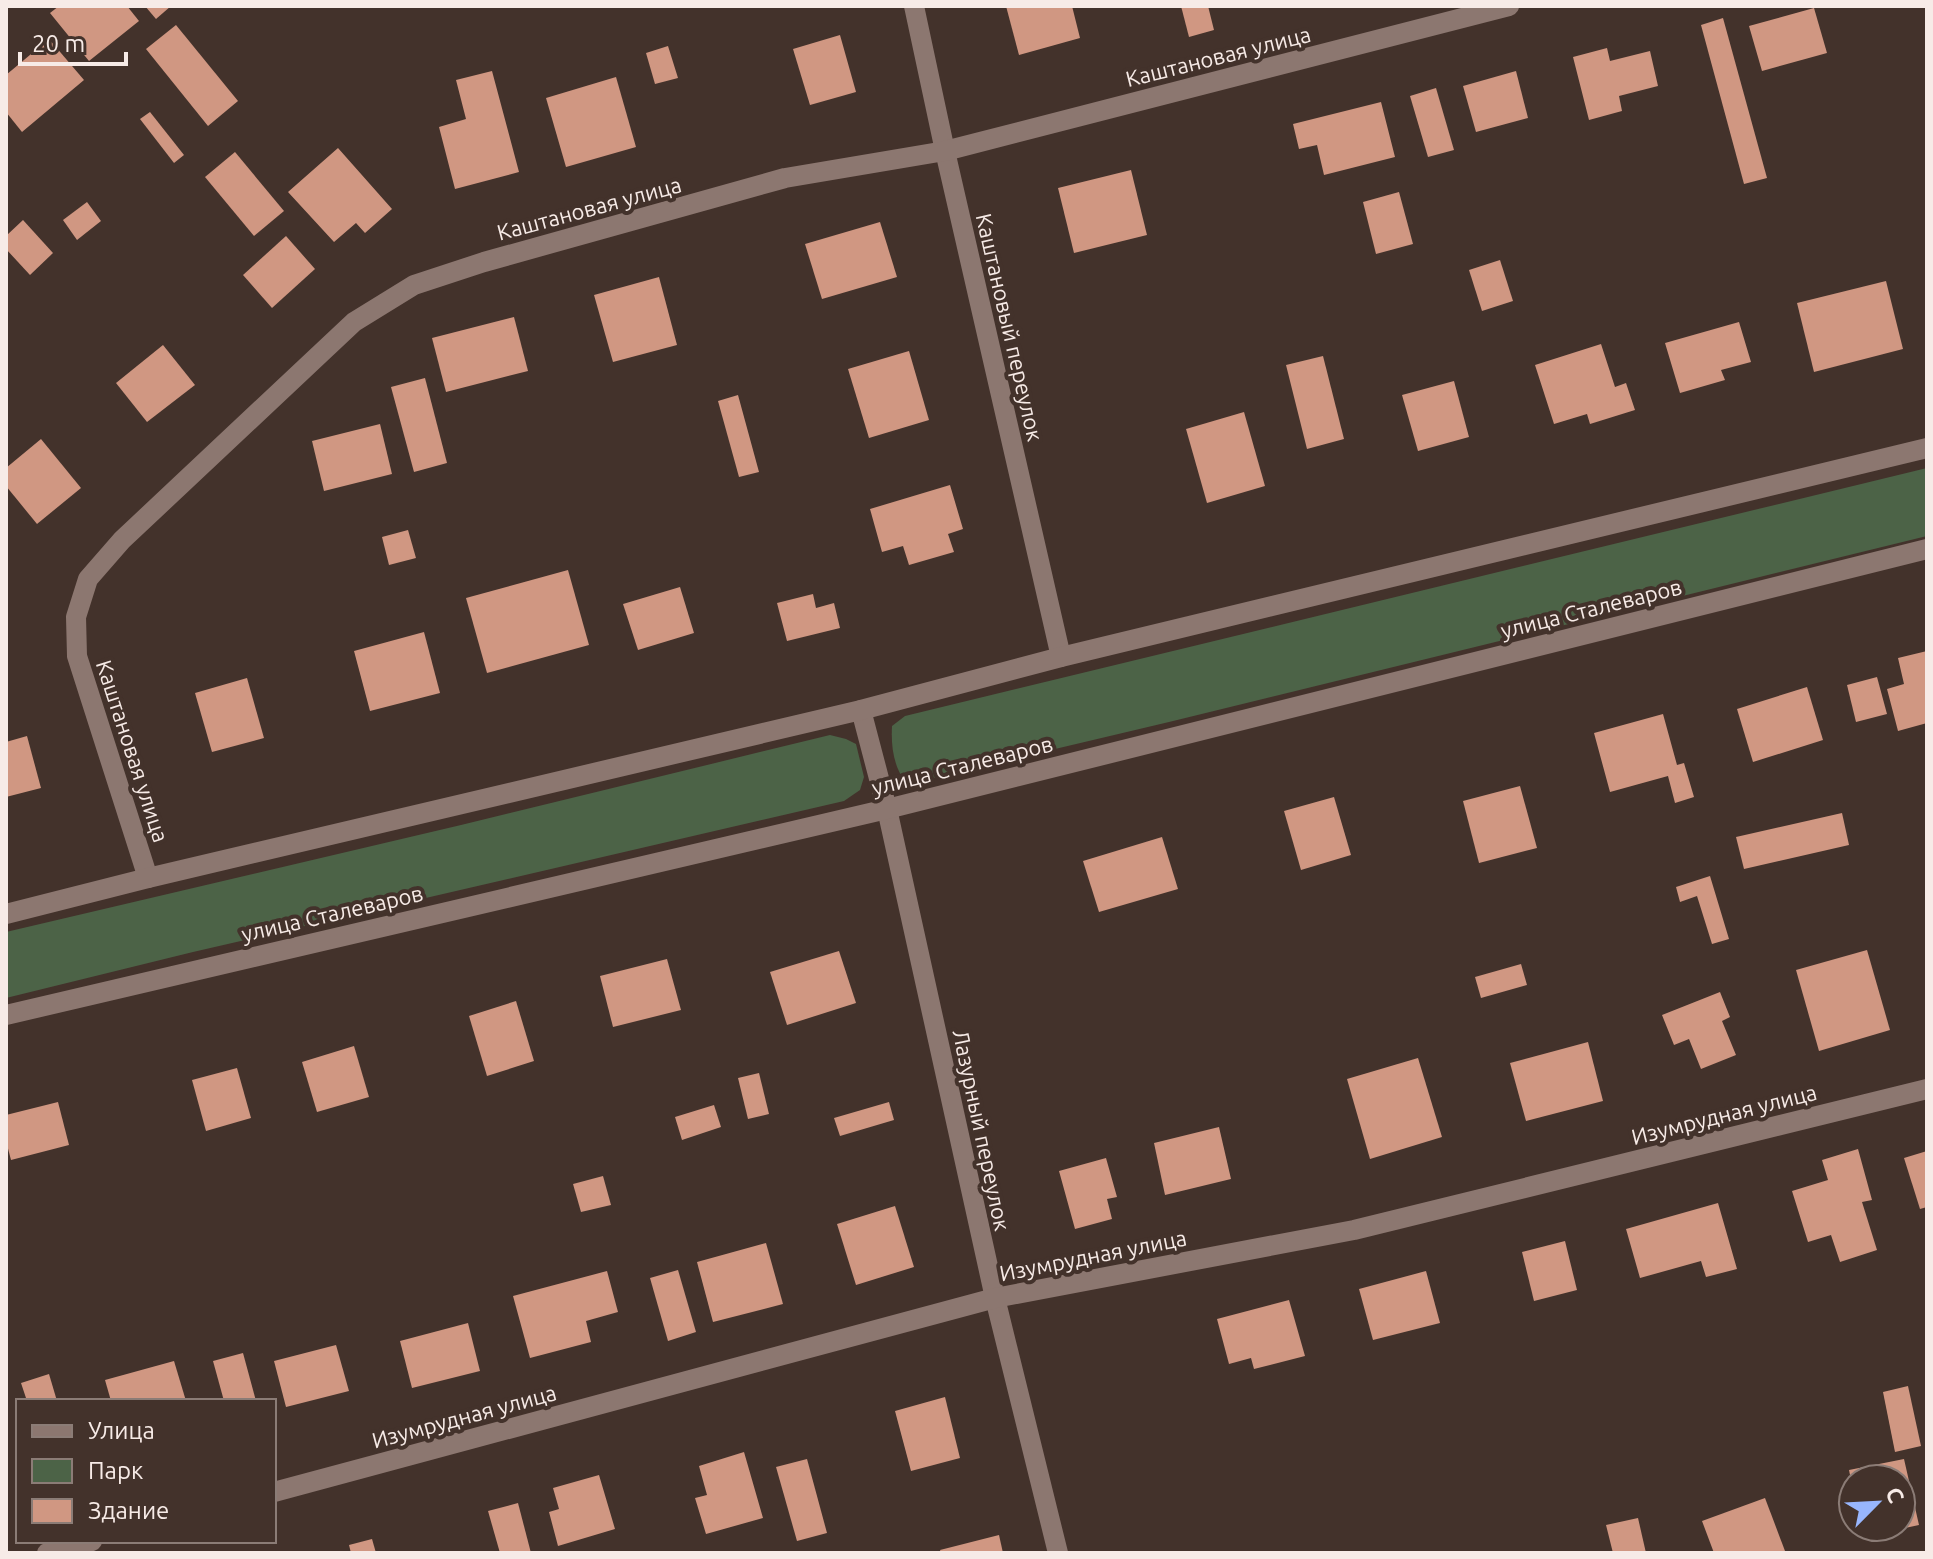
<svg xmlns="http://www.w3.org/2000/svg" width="1933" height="1559" font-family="Ubuntu,sans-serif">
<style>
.green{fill:#4c6347}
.building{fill:#d09782}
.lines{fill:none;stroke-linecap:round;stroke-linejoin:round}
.street{stroke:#8c7770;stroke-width:20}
.secondary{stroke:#8c7770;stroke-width:20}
.labels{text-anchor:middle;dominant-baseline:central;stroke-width:8;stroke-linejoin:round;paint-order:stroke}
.street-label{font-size:22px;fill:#f7ebe7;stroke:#43322b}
</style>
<rect width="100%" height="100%" fill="#43322b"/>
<g class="green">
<path d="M1927 468V536L1169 722 920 781 904 780C893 764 891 745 892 726L905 716Z"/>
<polygon points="830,735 846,739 856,744 864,777 860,790 844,801 193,952 6,998 6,932 461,825"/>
</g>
<g class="building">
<polygon points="59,6 127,6 139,21 89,61 50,13"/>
<polygon points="145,6 171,6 156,19"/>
<polygon points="1006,6 1072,6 1080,38 1019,55"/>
<polygon points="1181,6 1208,6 1214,30 1189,37"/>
<polygon points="1814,8 1827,53 1762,71 1749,26"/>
<polygon points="1723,18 1767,178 1744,184 1701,25"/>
<polygon points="176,25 238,101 208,126 146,49"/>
<polygon points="840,35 856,92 810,105 793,49"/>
<polygon points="49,39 84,80 22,132 6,112 6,75"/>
<polygon points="668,46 678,78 655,84 646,53"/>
<polygon points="1607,48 1610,61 1650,51 1658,86 1619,96 1622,111 1589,120 1573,57"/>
<polygon points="492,71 519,172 455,189 439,127 466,119 456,80"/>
<polygon points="1516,71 1528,118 1476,132 1463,86"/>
<polygon points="616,77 636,147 566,167 546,98"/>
<polygon points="1436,88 1454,150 1428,157 1410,96"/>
<polygon points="1381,102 1395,157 1324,175 1317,145 1299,149 1293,124"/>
<polygon points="150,112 184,155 174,163 140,119"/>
<polygon points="338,148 392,209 365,233 356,223 334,242 288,192"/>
<polygon points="235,152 284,211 254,236 205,177"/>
<polygon points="1131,170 1147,235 1074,253 1058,188"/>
<polygon points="1399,192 1413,244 1376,254 1363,202"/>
<polygon points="87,202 101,221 77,240 63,220"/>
<polygon points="23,220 53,253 30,275 6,249 6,236"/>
<polygon points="880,222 897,277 822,299 805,244"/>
<polygon points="286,236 315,269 272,308 243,275"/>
<polygon points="1500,260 1513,301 1482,311 1469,270"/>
<polygon points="659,277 677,345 613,362 594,295"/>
<polygon points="1886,281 1903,349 1814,372 1797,303"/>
<polygon points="514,317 528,371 446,392 432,338"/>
<polygon points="1739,322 1751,362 1721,370 1725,380 1680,393 1665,343"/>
<polygon points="1601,344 1615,387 1626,383 1635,410 1590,424 1587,414 1554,424 1535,365"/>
<polygon points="163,345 195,385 147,422 116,383"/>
<polygon points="909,351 929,420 869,438 848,369"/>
<polygon points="1323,356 1344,439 1307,449 1286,365"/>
<polygon points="425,378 447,463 414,472 391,387"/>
<polygon points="1454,381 1469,437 1418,451 1402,395"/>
<polygon points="738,395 759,472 739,477 718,401"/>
<polygon points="1244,412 1265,486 1207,503 1186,429"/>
<polygon points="380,424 392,474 324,491 312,441"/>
<polygon points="41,439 81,488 37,524 6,486 6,468"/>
<polygon points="950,485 963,529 948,534 954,552 909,565 903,546 882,552 870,509"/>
<polygon points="408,530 416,558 389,565 382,537"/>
<polygon points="568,570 589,645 487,673 466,598"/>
<polygon points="680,587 694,633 638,650 623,604"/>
<polygon points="813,594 816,608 834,603 840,628 787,641 777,603"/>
<polygon points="424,632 440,693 370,711 354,651"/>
<polygon points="1927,651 1927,723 1898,731 1887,689 1904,684 1898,658"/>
<polygon points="1877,677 1887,714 1856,722 1847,685"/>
<polygon points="247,678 264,738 212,752 195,693"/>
<polygon points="1807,687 1823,740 1753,762 1737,709"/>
<polygon points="1663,714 1677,765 1684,763 1694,797 1675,803 1668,776 1610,792 1594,733"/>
<polygon points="27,736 41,788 6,797 6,742"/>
<polygon points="1520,786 1537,848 1479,863 1463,801"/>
<polygon points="1334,797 1351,855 1301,870 1284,811"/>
<polygon points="1842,813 1849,845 1744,869 1736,837"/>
<polygon points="1162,837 1178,889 1099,912 1083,861"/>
<polygon points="1710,876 1729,939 1712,944 1697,896 1680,902 1676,887"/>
<polygon points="1867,950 1890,1030 1819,1051 1796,970"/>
<polygon points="839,951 856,1003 787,1025 770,972"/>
<polygon points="667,959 681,1010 613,1027 600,976"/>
<polygon points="1521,964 1527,985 1481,998 1475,977"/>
<polygon points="1720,992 1730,1017 1722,1021 1736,1055 1701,1069 1689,1039 1674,1045 1662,1015"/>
<polygon points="516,1001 534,1061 487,1076 469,1016"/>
<polygon points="1588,1042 1603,1101 1526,1121 1510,1063"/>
<polygon points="354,1046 369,1097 317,1112 302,1062"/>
<polygon points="1418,1058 1442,1137 1370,1159 1347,1079"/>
<polygon points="237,1068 251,1118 206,1131 192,1080"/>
<polygon points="759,1073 769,1114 748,1119 738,1078"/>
<polygon points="58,1102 69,1145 11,1160 6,1141 6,1115"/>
<polygon points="889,1102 894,1120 840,1136 834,1118"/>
<polygon points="714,1105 721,1127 682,1140 675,1117"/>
<polygon points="1219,1127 1231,1179 1165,1195 1154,1143"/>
<polygon points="1858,1149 1872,1200 1862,1202 1877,1250 1840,1262 1831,1235 1808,1242 1792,1191 1828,1180 1822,1160"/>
<polygon points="1927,1151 1927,1207 1920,1209 1904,1158"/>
<polygon points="1106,1158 1117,1197 1107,1199 1112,1219 1075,1229 1059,1171"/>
<polygon points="603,1176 611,1205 581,1212 573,1184"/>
<polygon points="1718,1203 1737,1269 1706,1277 1701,1261 1640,1278 1626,1229"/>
<polygon points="895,1206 914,1267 856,1285 837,1224"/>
<polygon points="1565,1241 1577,1290 1534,1301 1522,1252"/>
<polygon points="766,1243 783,1304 713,1322 697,1262"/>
<polygon points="678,1270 696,1332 668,1341 650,1278"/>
<polygon points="607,1271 618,1312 586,1321 591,1342 530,1358 513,1296"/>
<polygon points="1426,1271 1440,1323 1373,1340 1359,1289"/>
<polygon points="1289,1300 1305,1356 1254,1369 1251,1358 1229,1364 1217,1319"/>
<polygon points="468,1323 480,1371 412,1388 400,1341"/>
<polygon points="336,1345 349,1391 286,1407 274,1361"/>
<polygon points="243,1353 256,1401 224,1401 213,1361"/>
<polygon points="174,1361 186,1401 111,1401 105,1380"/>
<polygon points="49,1374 57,1401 27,1401 21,1383"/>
<polygon points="1908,1386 1921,1446 1895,1452 1883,1392"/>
<polygon points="945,1397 960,1458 911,1471 895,1411"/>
<polygon points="744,1452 763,1518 706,1534 695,1498 707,1495 699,1466"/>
<polygon points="807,1459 827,1533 797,1541 776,1467"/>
<polygon points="1904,1459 1919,1525 1863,1537 1861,1527 1901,1527 1901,1479 1853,1479 1852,1485 1849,1470"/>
<polygon points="599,1475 615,1529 558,1546 549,1512 559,1509 553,1488"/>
<polygon points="1765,1498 1785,1551 1781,1553 1714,1553 1702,1521"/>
<polygon points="518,1503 531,1553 500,1553 488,1511"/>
<polygon points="1638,1518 1646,1553 1613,1553 1606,1525"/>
<polygon points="999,1535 1003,1553 941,1553 940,1550"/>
<polygon points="372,1539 376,1553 351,1553 349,1545"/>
</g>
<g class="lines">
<g class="street">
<polyline points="914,6 945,151 1061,657"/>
<polyline points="887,809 995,1298 1058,1553"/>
<polyline points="148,878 77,656 76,617 88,579 122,540 354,322 414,285 484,262 785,178 945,151 1509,6"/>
<polyline points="274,1492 995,1298 1354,1230 1927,1089"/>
<polyline points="47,1553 92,1541"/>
</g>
<g class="secondary">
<polyline points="861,710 887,809"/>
<polyline points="6,914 148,878 861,710 1061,657 1927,448"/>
<polyline points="6,1015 887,809 1927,549"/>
</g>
</g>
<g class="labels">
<g class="street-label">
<text transform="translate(1218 56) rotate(-14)">Каштановая улица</text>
<text transform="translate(589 208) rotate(-15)">Каштановая улица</text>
<text transform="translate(1010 327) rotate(77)">Каштановый переулок</text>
<text transform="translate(1591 608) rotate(-14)">улица Сталеваров</text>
<text transform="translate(133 751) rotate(72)">Каштановая улица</text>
<text transform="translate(962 765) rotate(-14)">улица Сталеваров</text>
<text transform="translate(332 913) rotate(-13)">улица Сталеваров</text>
<text transform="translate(1724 1114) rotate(-14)">Изумрудная улица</text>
<text transform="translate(982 1130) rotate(78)">Лазурный переулок</text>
<text transform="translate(1093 1255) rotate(-11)">Изумрудная улица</text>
<text transform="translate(464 1416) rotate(-15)">Изумрудная улица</text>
</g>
</g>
<rect width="1933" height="1559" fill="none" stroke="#f7ebe7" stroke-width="16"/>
<rect x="16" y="1399" width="260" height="144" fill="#43322b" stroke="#8b7c76" stroke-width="2"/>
<rect x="32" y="1425" width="40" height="12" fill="#8c7770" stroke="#8b7c76" stroke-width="2"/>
<text x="88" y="1439" font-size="24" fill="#f7ebe7">Улица</text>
<rect x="32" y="1459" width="40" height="24" fill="#4c6347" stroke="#8b7c76" stroke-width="2"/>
<text x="88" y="1479" font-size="24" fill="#f7ebe7">Парк</text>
<rect x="32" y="1499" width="40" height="24" fill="#d09782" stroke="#8b7c76" stroke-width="2"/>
<text x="88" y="1519" font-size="24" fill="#f7ebe7">Здание</text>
<g transform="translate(1877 1503) rotate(66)"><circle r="38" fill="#43322b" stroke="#8b7c76" stroke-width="2"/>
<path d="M0-6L14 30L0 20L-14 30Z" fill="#98b6fd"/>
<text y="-12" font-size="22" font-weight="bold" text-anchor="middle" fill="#f7ebe7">С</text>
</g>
<path d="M20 52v12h106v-12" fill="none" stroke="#f7ebe7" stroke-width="4"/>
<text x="32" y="52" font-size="24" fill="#f7ebe7" stroke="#43322b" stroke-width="6" paint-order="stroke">20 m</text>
</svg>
